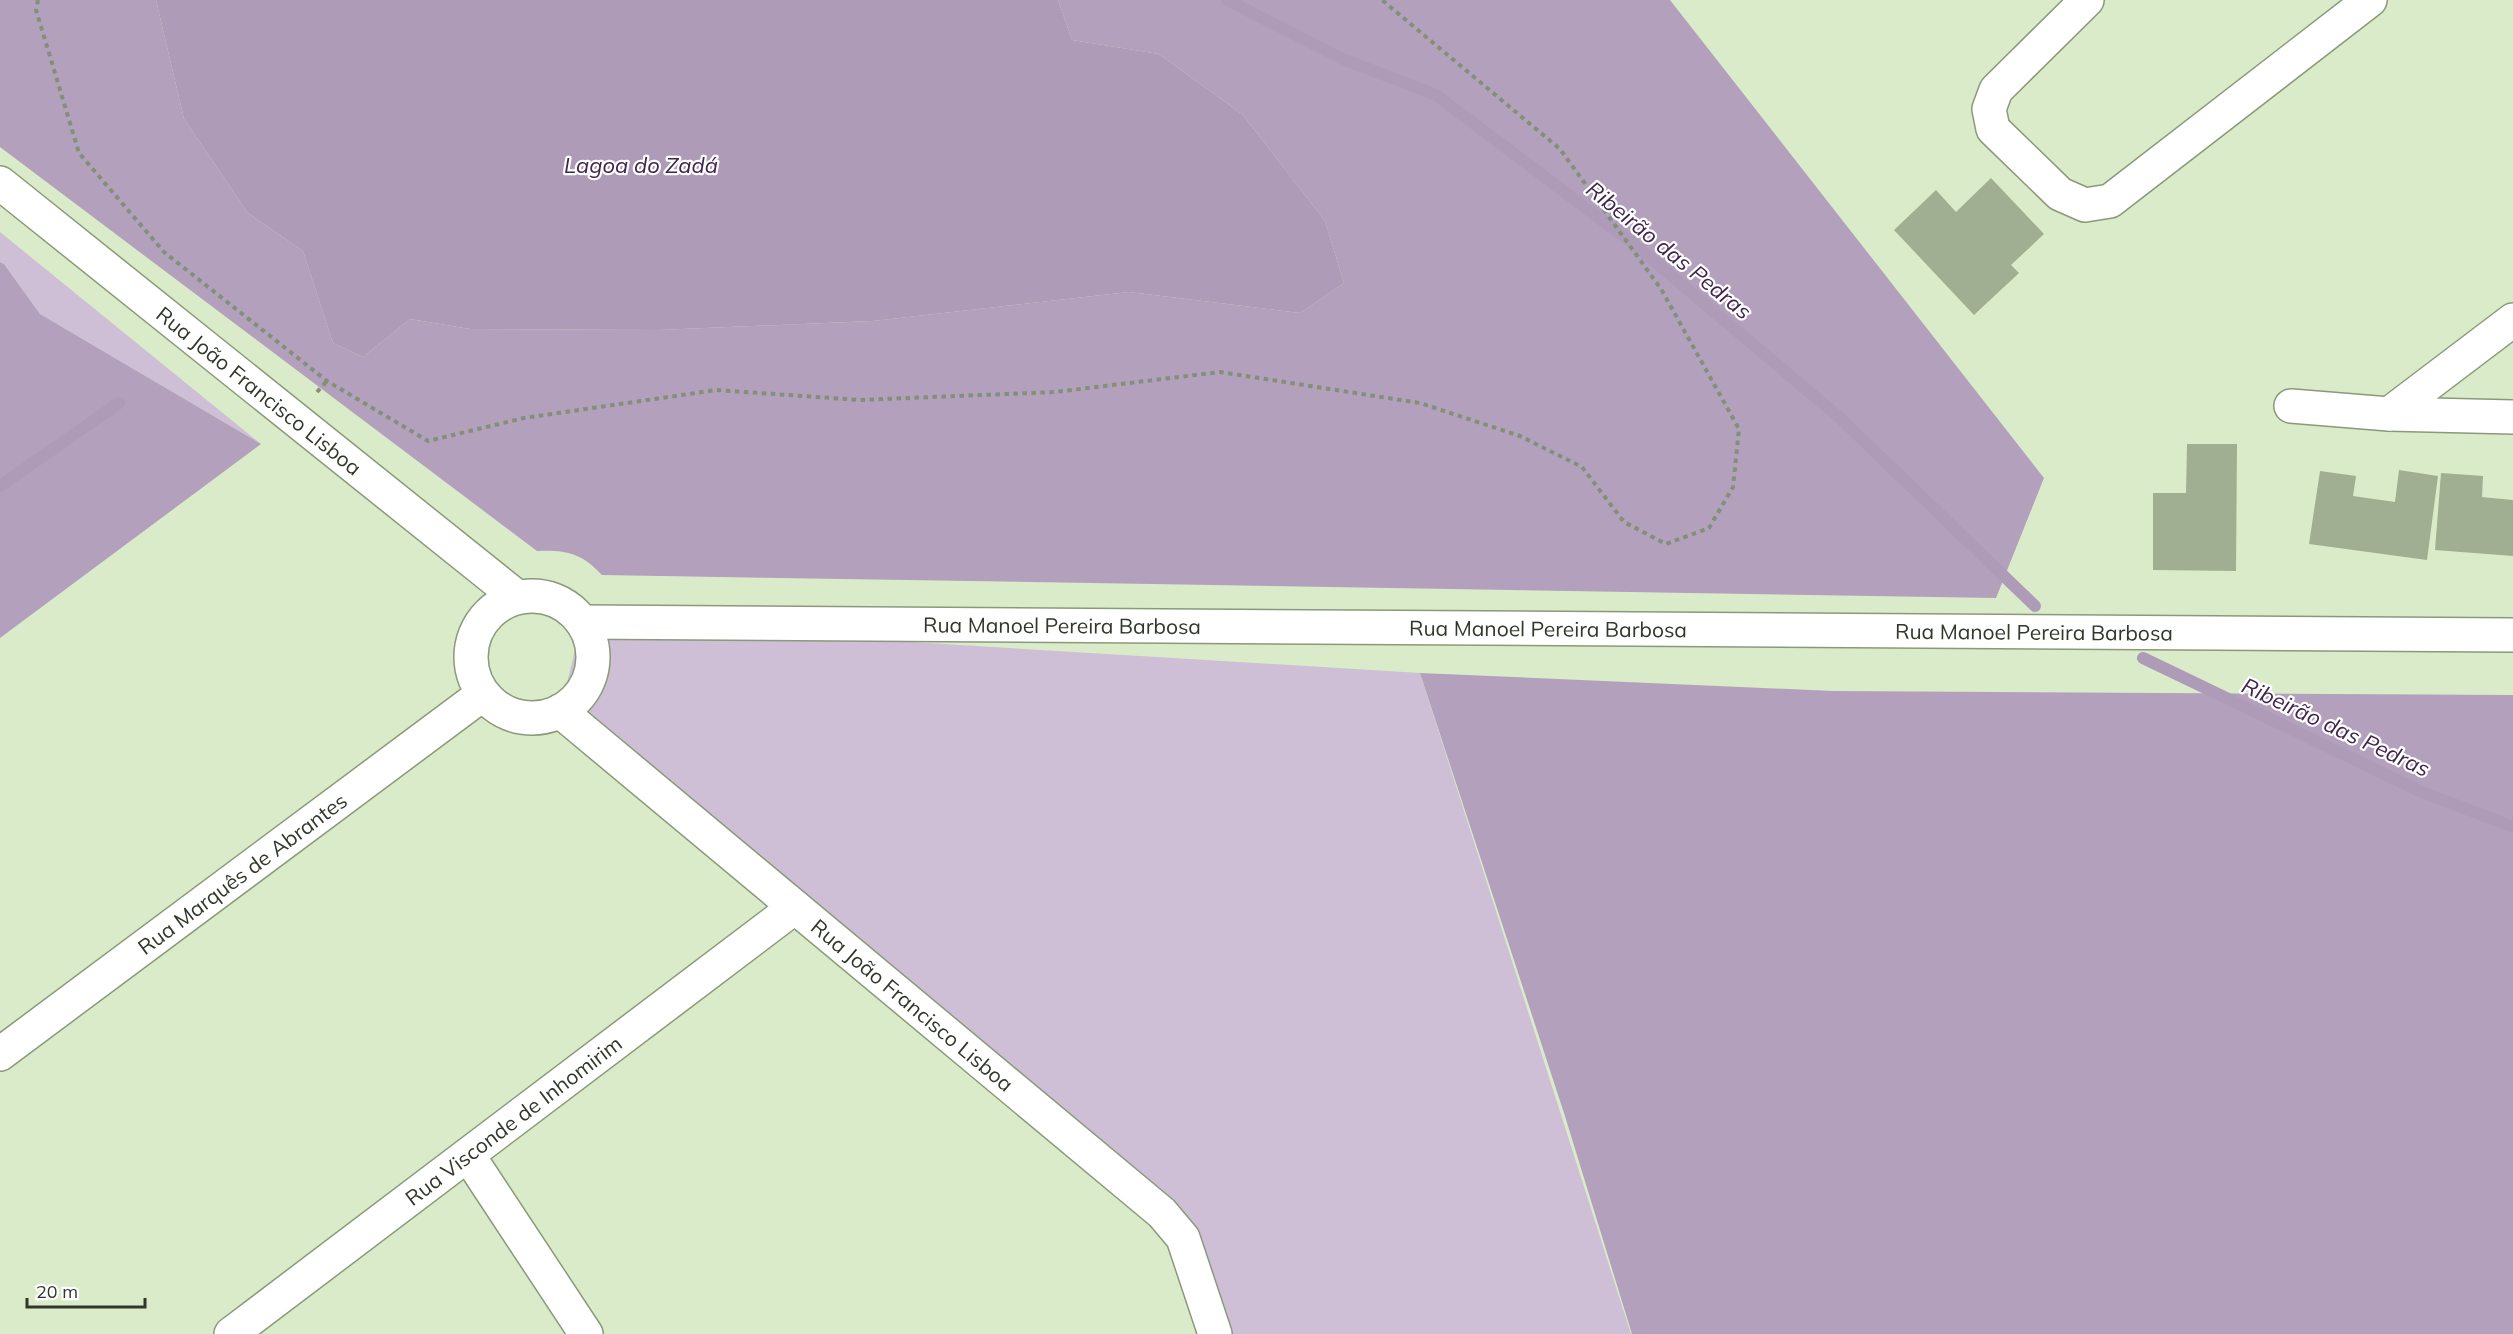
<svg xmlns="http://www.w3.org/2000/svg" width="2513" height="1334" font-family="Mulish,sans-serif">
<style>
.green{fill:#cebfd6}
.forest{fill:#b3a0bc}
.water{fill:#ae9bb7}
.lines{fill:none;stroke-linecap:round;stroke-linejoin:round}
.stream{stroke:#ae9bb7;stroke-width:12}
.building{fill:#a0af91}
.street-casing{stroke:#8a997a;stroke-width:36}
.path{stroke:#838f77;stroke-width:4;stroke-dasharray:4.5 4.5;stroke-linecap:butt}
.street{stroke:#fff;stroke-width:33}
.labels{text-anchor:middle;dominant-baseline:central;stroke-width:4.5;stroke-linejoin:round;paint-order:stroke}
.street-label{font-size:21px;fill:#31372a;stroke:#fff}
.water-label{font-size:22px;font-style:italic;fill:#40254c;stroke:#fff}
</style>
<rect width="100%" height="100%" fill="#daebc9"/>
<g class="green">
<polygon points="0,232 261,444 40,314 4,264 0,262"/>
<polygon points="582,622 1420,673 1631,1334 1227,1334 1162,1213 560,711"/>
</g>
<g class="forest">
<path d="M0 0H156L184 119 248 213 303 251 333 343 363 357 410 319 470 329 659 330 873 321 1129 292 1300 313 1344 283 1325 221 1243 115 1159 54 1072 40 1058 0H1670L2044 478 1996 598 602 575C581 553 567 550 537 551L0 147Z"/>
<polygon points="0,262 4,264 40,314 261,444 0,638"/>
<polygon points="1420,673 1833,691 2513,695 2513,1334 1632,1334 1564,1113"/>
</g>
<polygon class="water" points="156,0 1058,0 1072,40 1159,54 1243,115 1325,221 1344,283 1300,313 1129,292 873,321 659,330 470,329 410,319 363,357 333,343 303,251 248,213 184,119"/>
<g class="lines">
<g class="stream">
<polyline points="1227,0 1343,59 1436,95 1635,245 1839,417 2035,606"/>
<polyline points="0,486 119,403"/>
<polyline points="2143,658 2422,792 2513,827"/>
</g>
</g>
<g class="building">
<polygon points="1991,178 2044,234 2011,265 2019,273 1974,315 1894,230 1936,190 1956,212"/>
<polygon points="2187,444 2237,444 2236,571 2153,570 2153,493 2186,493"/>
<polygon points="2399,470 2438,476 2427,560 2309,544 2320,471 2356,476 2353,496 2395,502"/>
<polygon points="2441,473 2483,476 2482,497 2513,500 2513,556 2435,550"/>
</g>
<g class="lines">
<g class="street-casing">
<g id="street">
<polyline points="2087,0 1996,90 1989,109 1993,129 2060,194 2085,205 2110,201 2370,0"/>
<path id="s1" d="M0 183 517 597"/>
<polyline points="2291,406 2389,414 2513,417"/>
<polyline points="2389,414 2513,320"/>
<circle cx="532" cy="657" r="61"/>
<path id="s2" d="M582 622 2513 635"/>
<path id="s3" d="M560 711 1162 1213 1183 1238 1215 1334"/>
<path id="s4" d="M0 1054 483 694"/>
<polyline points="468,1155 586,1334"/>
<path id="s5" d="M231 1334 795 907"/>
</g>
</g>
<g class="path">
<polyline points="38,0 36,10 79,153 164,252 327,381 428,441 524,418 716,390 860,400 1055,392 1220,372 1420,403 1520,436 1582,467 1624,522 1666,544 1709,528 1733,487 1739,429 1661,289 1560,149 1382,0"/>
<polyline points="317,392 327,381"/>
</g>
<use href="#street" class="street"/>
</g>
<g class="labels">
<g class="street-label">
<text stroke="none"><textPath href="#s1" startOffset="332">Rua João Francisco Lisboa</textPath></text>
<text stroke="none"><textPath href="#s2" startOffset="480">Rua Manoel Pereira Barbosa</textPath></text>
<text stroke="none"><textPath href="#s2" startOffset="966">Rua Manoel Pereira Barbosa</textPath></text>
<text stroke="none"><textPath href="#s2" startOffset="1452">Rua Manoel Pereira Barbosa</textPath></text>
<text stroke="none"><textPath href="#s4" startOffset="302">Rua Marquês de Abrantes</textPath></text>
<text stroke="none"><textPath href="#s3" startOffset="459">Rua João Francisco Lisboa</textPath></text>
<text stroke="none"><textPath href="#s5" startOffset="354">Rua Visconde de Inhomirim</textPath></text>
</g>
<g class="water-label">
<text x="641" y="165">Lagoa do Zadá</text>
<text transform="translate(1669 250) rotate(39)">Ribeirão das Pedras</text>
<text transform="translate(2336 727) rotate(25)">Ribeirão das Pedras</text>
</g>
</g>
<path d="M27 1298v9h118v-9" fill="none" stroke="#31372a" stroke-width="3"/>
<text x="36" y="1298" font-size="18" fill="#31372a" stroke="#ffffff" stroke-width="4.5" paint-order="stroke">20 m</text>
</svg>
